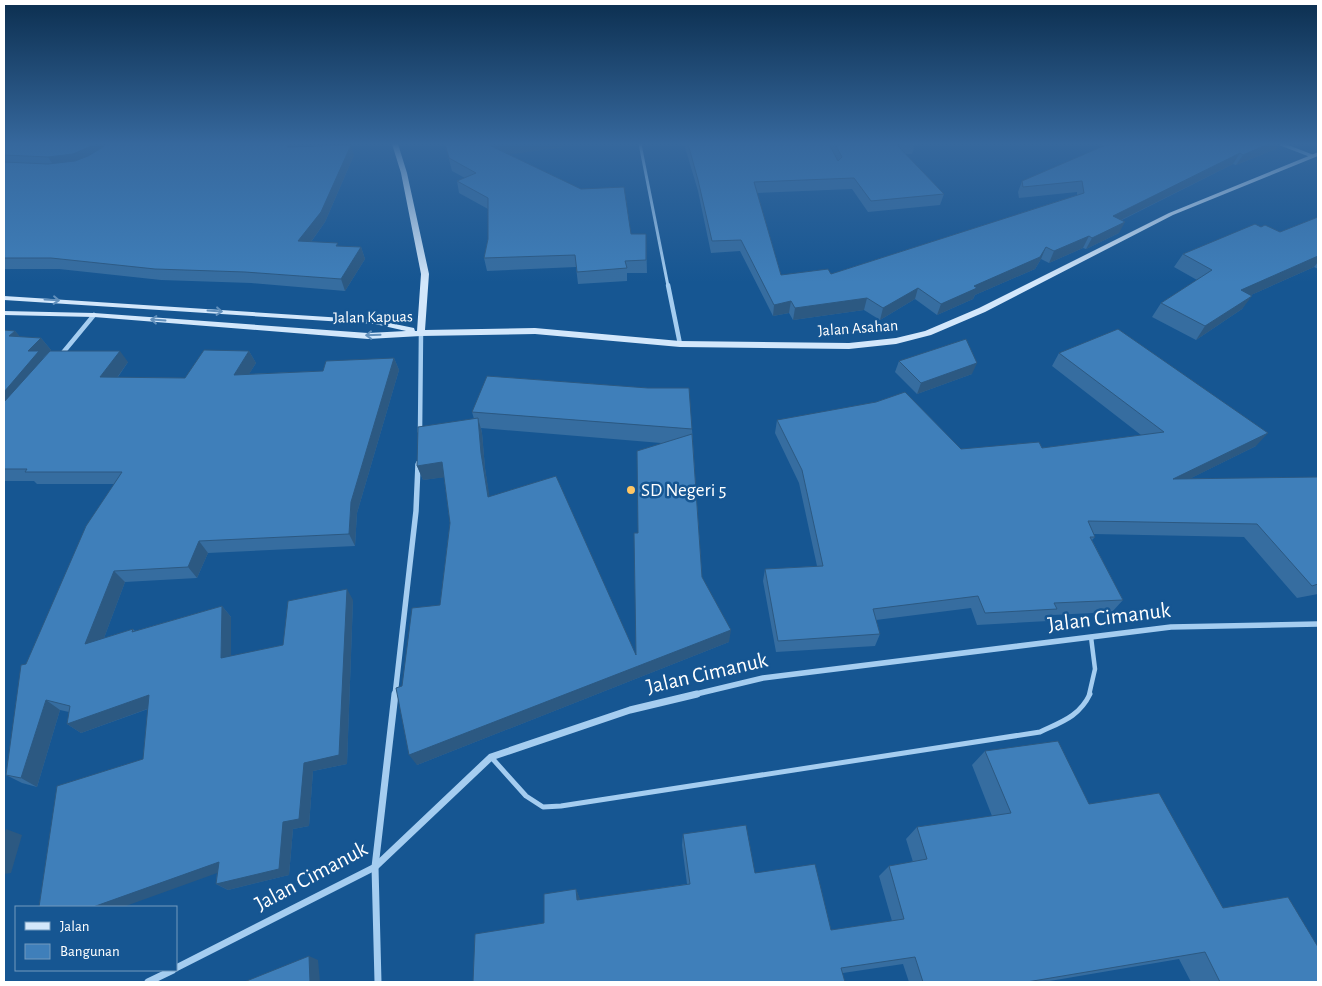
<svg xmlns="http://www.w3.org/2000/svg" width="1322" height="986" font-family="'Alegreya Sans',sans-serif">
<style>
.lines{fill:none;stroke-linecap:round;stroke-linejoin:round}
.lane-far1{stroke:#a5cdf0;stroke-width:4.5}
.lane{stroke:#a5cdf0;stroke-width:5}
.street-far3{stroke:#a5cdf0;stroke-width:3}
.street-far2{stroke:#a5cdf0;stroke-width:4.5}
.street-far1{stroke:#a5cdf0;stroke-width:5.5}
.street{stroke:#a5cdf0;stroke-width:7}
.secondary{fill:#d3e7fb;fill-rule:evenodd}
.wall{fill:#366da0;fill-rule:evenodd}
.shaded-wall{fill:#2c5982}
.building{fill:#3f7fba;stroke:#2c5982}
.oneway{stroke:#6290bc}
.poi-dot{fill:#ffc664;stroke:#165692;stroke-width:2}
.labels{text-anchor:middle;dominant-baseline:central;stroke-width:5;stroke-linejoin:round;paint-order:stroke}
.far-street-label{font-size:16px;fill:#fff;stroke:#165692}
.poi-label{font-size:19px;fill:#fff;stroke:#165692;text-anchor:start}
.near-street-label{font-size:22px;fill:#fff;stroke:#165692}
</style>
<rect width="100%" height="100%" fill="#165692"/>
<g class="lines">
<polyline class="lane-far1" points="1089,695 1095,669 1091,637"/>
<path class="lane" d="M491 757 526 796 543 807 561 806 1040 732C1061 722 1079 717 1090 694"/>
<g class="street-far3">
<polyline points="640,144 668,286"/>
<polyline points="1281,144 1312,156"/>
</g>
<g class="street-far2">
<polyline points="668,285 680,344"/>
<polyline points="61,355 94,315"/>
<polyline points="420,432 421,333"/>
<polyline points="418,466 418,463"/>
</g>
<g class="street-far1">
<polyline points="395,695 416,511 418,465"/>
<polyline points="692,695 763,678 1171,627 1318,624"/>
</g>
<g class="street">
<polyline points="176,968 375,867 491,757 630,710 697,694"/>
<polyline points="148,982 173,970"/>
<polyline points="378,982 375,867 395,694"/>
</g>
<polygon class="secondary" points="392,144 398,144 407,173 429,274 425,330 535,328 680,341 849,343 896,338 925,331 979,308 1169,213 1316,153 1318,152 1318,156 1173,215 985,312 931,335 896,344 849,349 680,347 535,334 421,336 368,339 94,317 4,315 4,311 94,313 368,333 406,331 375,324 4,300 4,296 375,320 414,328 415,331 417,331 421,274 401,173"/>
</g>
<g class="wall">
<polygon points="4,144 298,144 297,147 354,155 325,222 311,242 339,246 361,247 365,259 345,291 251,283 161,280 59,269 4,269"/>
<polygon points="445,144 562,144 563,147 509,154 631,234 646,234 647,273 627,273 627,281 578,284 576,267 487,271 484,258 488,239 488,209 459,193 457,181 465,178 452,171"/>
<polygon points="684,144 915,144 912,154 905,154 944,194 940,205 868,212 852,189 757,193 781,275 831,274 1077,195 1077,192 1019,198 1018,192 1022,181 1100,148 1101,144 1279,144 1276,149 1236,165 1233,164 1122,220 1119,233 1086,249 1083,248 1049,263 1041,259 1035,269 975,295 973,299 937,315 915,299 880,320 864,310 793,320 789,313 773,316 740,251 711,253 698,191"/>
<polygon points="1318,217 1318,269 1314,267 1251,295 1242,309 1196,340 1152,317 1161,303 1197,280 1174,267 1183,254 1261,227 1280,232"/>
<polygon points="4,330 15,331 20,337 41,338 51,350 50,351 128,362 118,377 185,378 249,351 256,363 249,374 323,371 394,358 399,370 357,513 355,546 208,553 197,578 125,582 104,638 133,629 135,631 222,606 231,617 231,656 283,645 353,600 347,764 313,771 309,826 293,829 289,875 228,890 216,884 217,873 143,759 148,709 81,733 67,724 69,712 60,710 37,787 22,783 6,775 26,664 115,484 37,484 34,481 4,481"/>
<polygon points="1059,353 1256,446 1189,479 1318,477 1318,594 1297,598 1244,537 1093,534 1095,537 1092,540 1123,600 1112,612 1053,615 1048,621 977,625 971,608 876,620 880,634 875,646 776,652 763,581 765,569 817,566 799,483 775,433 777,420 961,449 1042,448 1141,435 1052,366"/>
<polygon points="899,361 972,374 917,394 895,372"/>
<path d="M472 412 692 429 702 577 729 642 417 765 402 686 440 605 450 523 444 477 423 480 417 466 474 419ZM481 428 661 443 638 533 636 655 489 496 485 468 482 433Z"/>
<polygon points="985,751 1089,804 1318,982 1191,982 1179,959 1044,982 909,982 903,964 843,973 544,923 576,889 580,900 687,884 682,845 683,834 755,873 831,930 892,921 879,876 889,866 913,862 906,839 917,827 992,816 972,765"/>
</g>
<g class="shaded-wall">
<polygon points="96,144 112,144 80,165 55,168 48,157"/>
<polygon points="289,144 298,144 291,157 287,147"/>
<polygon points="496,144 562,144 563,147 491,157 489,145"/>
<polygon points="1268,144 1279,144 1276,149 1236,165 1243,155"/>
<polygon points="351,145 354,155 325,222 303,253 298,241"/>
<polygon points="1240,153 1233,164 1107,227 1113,216"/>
<polygon points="1125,222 1119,233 1086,249 1092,238"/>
<polygon points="1089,236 1083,248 1049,263 1054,251"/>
<polygon points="361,247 365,259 345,291 341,279"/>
<polygon points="1046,247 1041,259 1035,269 975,295 973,299 937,315 941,304"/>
<polygon points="1318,256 1318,262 1314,267 1231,304 1241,290"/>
<polygon points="918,288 915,299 880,320 883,308"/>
<polygon points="1252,296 1242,309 1196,340 1205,326"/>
<polygon points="867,298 864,310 793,320 795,308"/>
<polygon points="791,301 789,313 773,316 774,305"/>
<polygon points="15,331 25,342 9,336"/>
<polygon points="41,338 51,350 44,357 4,417 4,392 28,351"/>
<polygon points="120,351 128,362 109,389 100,377"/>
<polygon points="249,351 256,363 241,387 234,375"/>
<polygon points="394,358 399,370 357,513 355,546 349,534 351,502"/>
<polygon points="977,363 972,374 917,394 921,383"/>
<polygon points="478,418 482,433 485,468 492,511 488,497 481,453"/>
<polygon points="1268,433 1256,446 1163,492 1173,479"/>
<polygon points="442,462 447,477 423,480 417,466"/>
<polygon points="199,541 208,553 197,578 188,567"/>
<polygon points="114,571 125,582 98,654 85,644"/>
<polygon points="347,589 353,600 347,764 313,771 309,826 293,829 289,875 228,890 216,884 283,822 304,763"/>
<polygon points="222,606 231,617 231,668 221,658"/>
<polygon points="731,630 729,642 417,765 409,755"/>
<polygon points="149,695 161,704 81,733 67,724"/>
<polygon points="46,700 60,710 37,787 21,778"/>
<polygon points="6,829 22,835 11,873 4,874 4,836"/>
<polygon points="219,862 231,868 123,907 93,907"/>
<polygon points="576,889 580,899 580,909 577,900"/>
<polygon points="309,956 318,960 320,982 310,982"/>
</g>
<g class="building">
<polygon points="4,144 96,144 73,154 48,157 4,155"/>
<polygon points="105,144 289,144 287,147 351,145 321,212 298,241 338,243 336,246 361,247 341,279 245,272 155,269 51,258 4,258 4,162 48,164 75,161 88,156 103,147"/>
<polygon points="445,144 496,144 489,145 581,189 624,187 631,234 646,234 646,260 625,261 627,268 577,272 575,255 484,258 488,239 488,198 457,181 476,173 449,158"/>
<polygon points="688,144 829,144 838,161 842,157 835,144 904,144 896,144 944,194 871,201 854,178 754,182 781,275 828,269 831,274 1084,193 1082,181 1023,187 1022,181 1108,144 1268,144 1243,155 1240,153 1113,216 1125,222 1092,238 1089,236 1054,251 1046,247 1040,257 974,286 977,288 941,304 918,288 883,308 867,298 795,308 791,301 774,305 741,240 712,241 698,180"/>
<polygon points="1318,217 1318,256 1241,290 1252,296 1205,326 1161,303 1212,270 1183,254 1255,224 1261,227 1265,225 1280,232"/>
<polygon points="1118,329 1268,433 1173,479 1318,477 1318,584 1312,586 1257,524 1088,521 1095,537 1090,537 1123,600 1054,603 1057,609 985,613 978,596 873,609 880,634 778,641 765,569 823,566 802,470 777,420 876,402 905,392 961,449 1039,442 1042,448 1164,432 1059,353"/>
<polygon points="4,330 15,331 9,336 41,338 28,351 39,351 4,392"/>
<polygon points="966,339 977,363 921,383 899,361"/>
<polygon points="204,350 249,351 234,375 323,371 326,361 394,358 351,502 349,534 199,541 188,567 114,571 85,644 133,629 132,632 222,606 221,658 283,645 288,601 347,589 339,755 304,763 299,819 283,822 279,869 216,884 219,862 93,907 39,907 57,786 143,759 149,695 67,724 70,706 46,700 21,778 6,775 21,665 26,664 86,526 122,472 25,472 27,469 4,469 4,402 50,351 120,351 100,377 185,378"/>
<polygon points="487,376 648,388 689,388 692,429 472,412"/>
<polygon points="478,418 481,453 488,497 556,476 636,655 634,533 638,533 637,451 692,434 702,577 731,630 409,755 396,688 402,686 412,608 440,605 450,523 442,462 417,466 418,427"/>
<polygon points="1058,741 1089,804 1159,793 1223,908 1288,897 1318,947 1318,982 1220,982 1205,952 1027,982 923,982 915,957 841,968 845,982 473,982 475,934 544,923 544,894 576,889 577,900 690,884 683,834 746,825 755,873 815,864 831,930 904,919 889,866 927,859 917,827 1011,813 985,751"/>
<polygon points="309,956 310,982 244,982"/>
</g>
<defs><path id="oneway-shaft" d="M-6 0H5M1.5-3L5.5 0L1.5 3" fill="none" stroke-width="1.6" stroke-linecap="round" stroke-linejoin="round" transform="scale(1.25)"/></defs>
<g class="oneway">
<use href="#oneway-shaft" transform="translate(52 300) rotate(3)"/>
<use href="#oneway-shaft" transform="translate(215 311) rotate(4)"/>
<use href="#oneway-shaft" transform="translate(158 320) rotate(-176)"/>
<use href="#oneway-shaft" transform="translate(373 335) rotate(178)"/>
</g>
<linearGradient id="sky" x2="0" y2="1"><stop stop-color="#0c2f50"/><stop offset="0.51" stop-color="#36689d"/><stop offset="1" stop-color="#36689d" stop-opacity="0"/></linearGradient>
<rect width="1322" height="282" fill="url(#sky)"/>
<circle class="poi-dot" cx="631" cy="490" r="5"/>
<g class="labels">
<g class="far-street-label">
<text transform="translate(373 317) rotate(-1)">Jalan Kapuas</text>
<text transform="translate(858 328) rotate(-4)">Jalan Asahan</text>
</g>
<g class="poi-label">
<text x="641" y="490">SD Negeri 5</text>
</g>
<g class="near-street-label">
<text transform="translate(1109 617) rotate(-7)">Jalan Cimanuk</text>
<text transform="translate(707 673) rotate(-13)">Jalan Cimanuk</text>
<text transform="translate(311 876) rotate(-28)">Jalan Cimanuk</text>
</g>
</g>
<rect width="1322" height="986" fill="none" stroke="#ffffff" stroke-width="10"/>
<rect x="15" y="906" width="162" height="65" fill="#165692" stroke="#739abe"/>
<rect x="25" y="922" width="25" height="8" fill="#d3e7fb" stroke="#739abe"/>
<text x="60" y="931" font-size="15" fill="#ffffff">Jalan</text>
<rect x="25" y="944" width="25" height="15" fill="#3f7fba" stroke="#739abe"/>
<text x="60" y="956" font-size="15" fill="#ffffff">Bangunan</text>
</svg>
